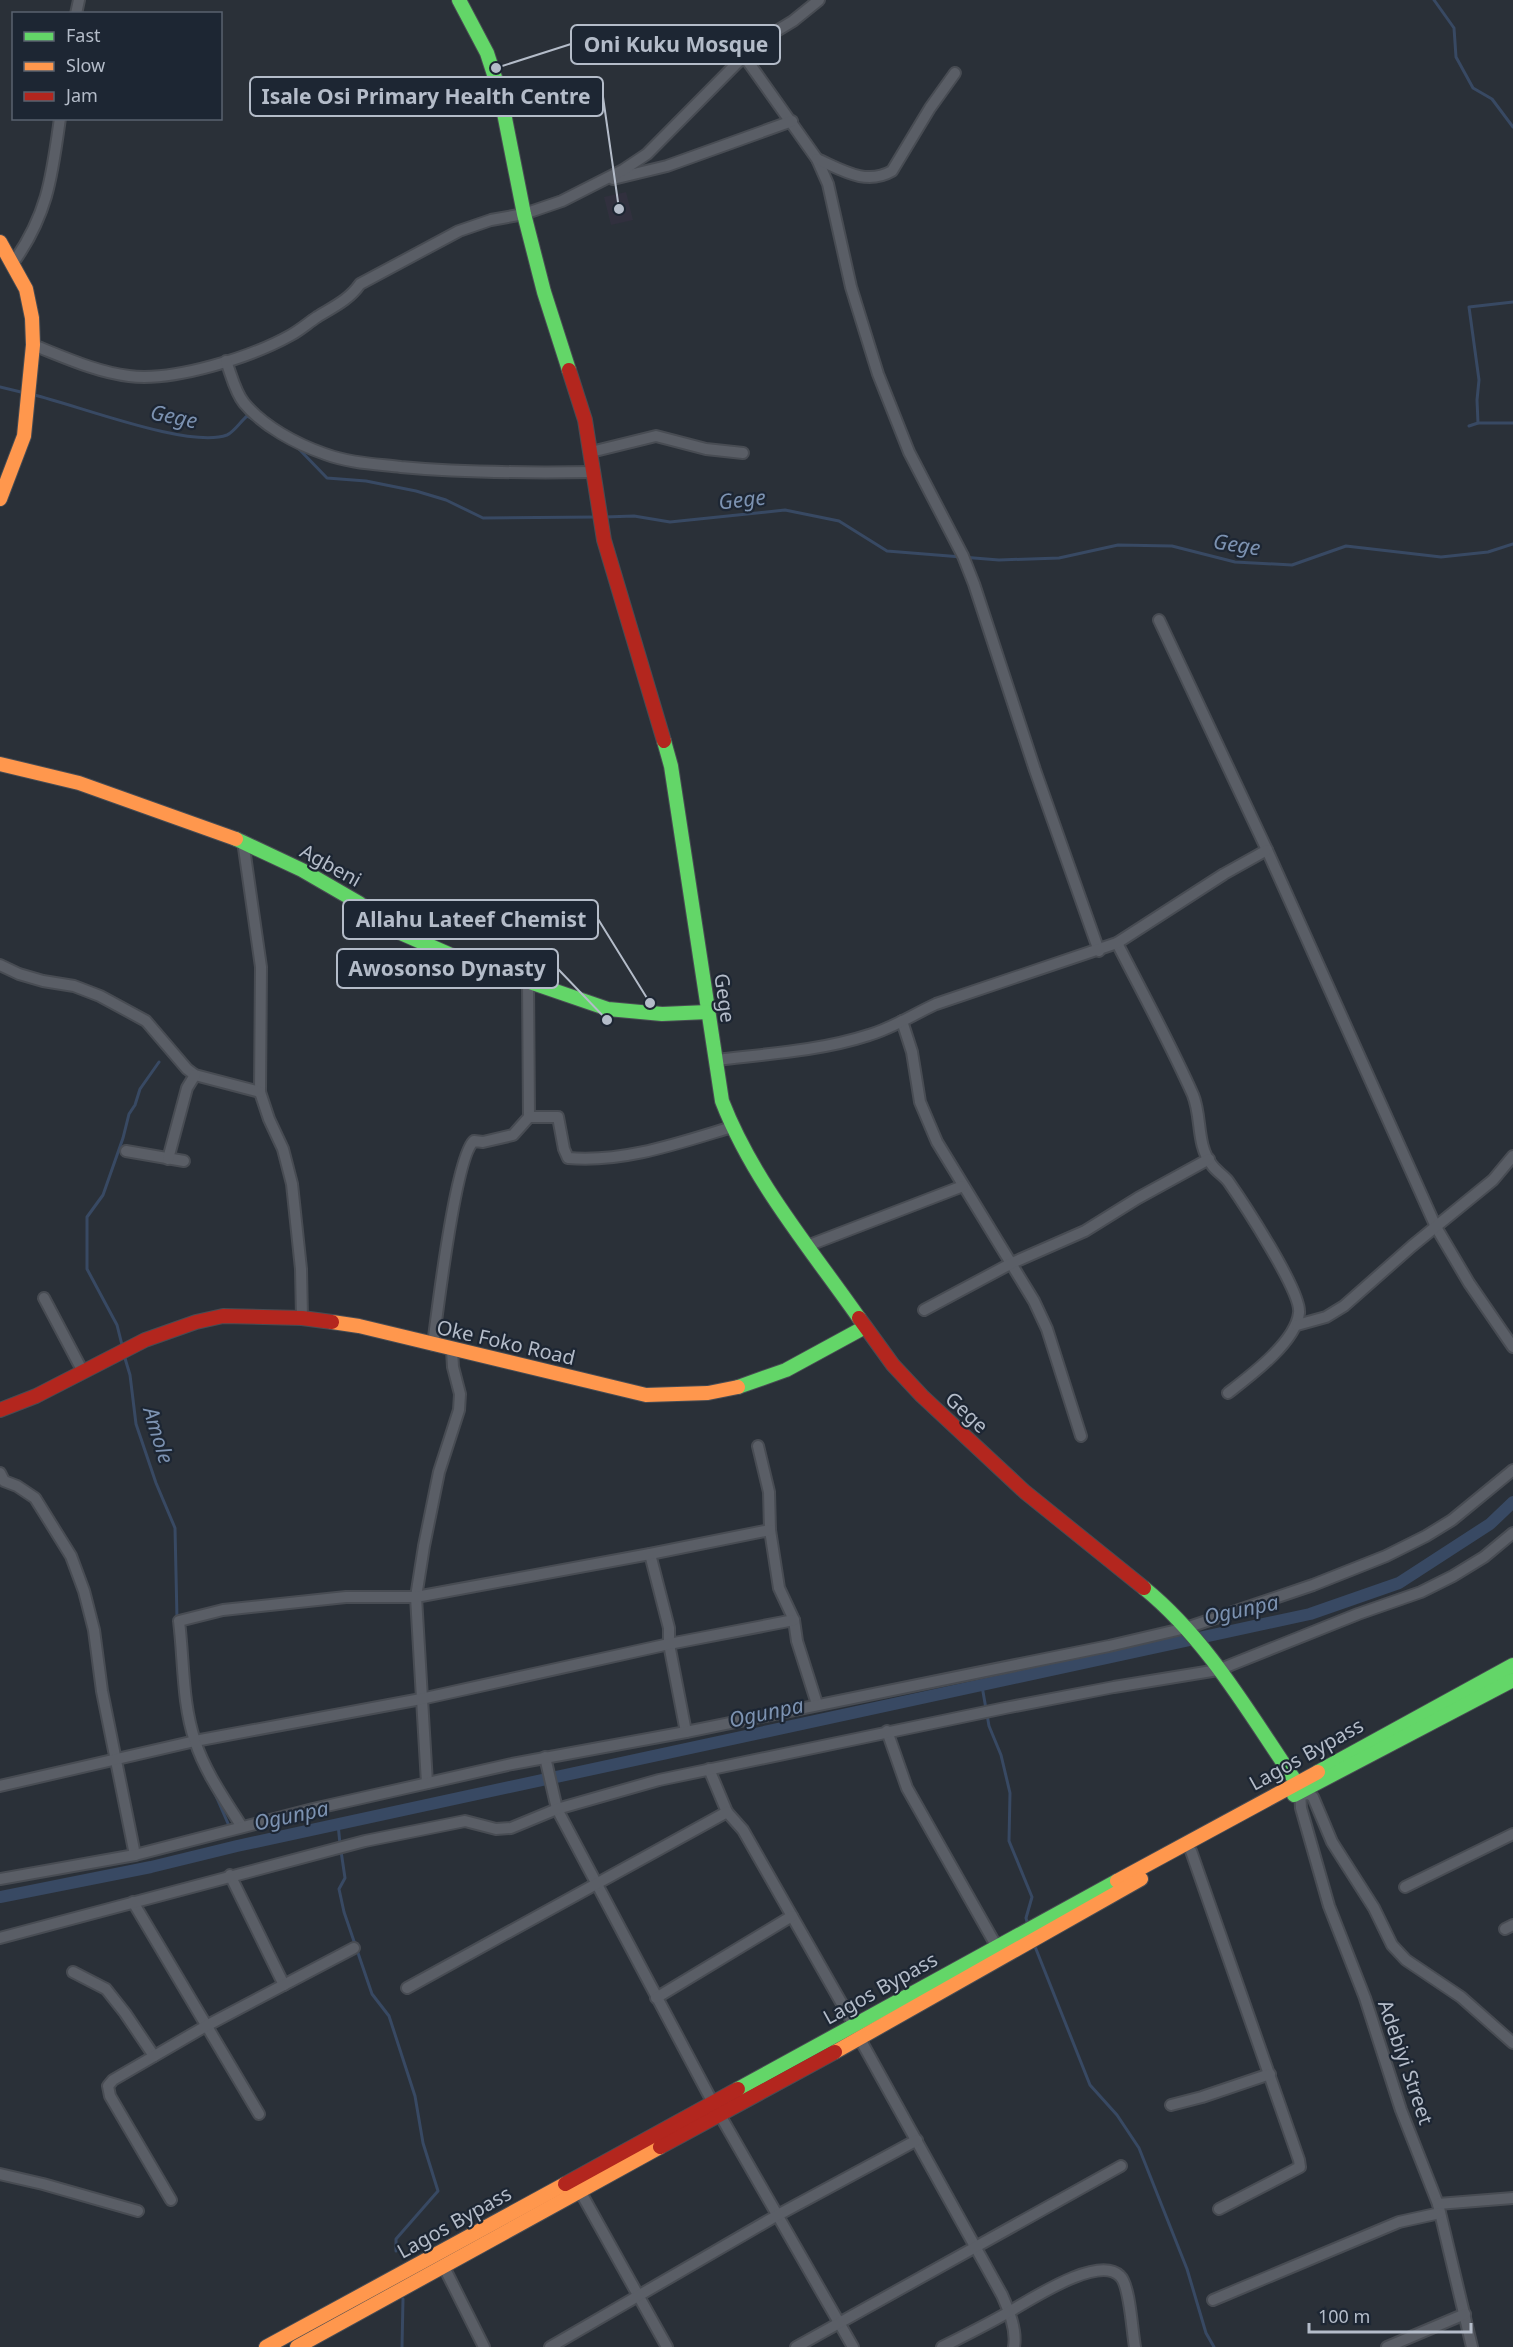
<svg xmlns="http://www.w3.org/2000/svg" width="1513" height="2347" font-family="'Noto Sans',sans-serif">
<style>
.medical{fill:#31303e}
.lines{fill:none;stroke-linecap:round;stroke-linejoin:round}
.stream{stroke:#384963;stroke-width:3}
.canal{stroke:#384963;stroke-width:12}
.street-casing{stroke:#484c53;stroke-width:14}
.fast-casing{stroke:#484c53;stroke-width:16}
.slow-casing{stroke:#484c53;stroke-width:16}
.jam-casing{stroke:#484c53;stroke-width:16}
.street{stroke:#5a5e66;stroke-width:10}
.fast{stroke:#63d668;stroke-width:14}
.slow{stroke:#ff974d;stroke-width:14}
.jam{stroke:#b3261e;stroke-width:14}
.labels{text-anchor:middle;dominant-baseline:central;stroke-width:4.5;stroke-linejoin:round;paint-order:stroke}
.street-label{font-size:20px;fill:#b4bcc9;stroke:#1d2633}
.water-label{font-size:21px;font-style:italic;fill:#7c92b1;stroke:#1d2633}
.leader{fill:none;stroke:#b4bcc9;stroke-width:2}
.callout-dot{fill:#b4bcc9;stroke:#1d2633;stroke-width:2}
.callout{fill:#1d2633;stroke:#b4bcc9;stroke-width:2}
.callout-label{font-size:21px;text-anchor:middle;font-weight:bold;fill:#b4bcc9}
</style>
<rect width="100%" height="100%" fill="#2a3038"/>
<polygon class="medical" points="626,192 633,220 611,225 604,197"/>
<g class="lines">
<g class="stream">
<polyline points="1434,0 1454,28 1456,57 1473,88 1492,99 1513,127"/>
<polyline points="0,387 25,393"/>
<path d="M34 395C77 405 189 449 227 435 234 432 241 421 247 416L254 420"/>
<polyline points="1478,423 1477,400 1479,380 1469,307 1513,302"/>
<polyline points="1469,426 1478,423 1513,423"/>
<polyline points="298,448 327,478 366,481 416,491 446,500 483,518 596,517"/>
<polyline points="605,517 634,516 670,522 785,510 839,521 887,551 999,560 1059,558 1118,545 1172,546 1235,562 1292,565 1346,546 1441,557 1488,552 1513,544"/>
<polyline points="122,1345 117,1325 87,1269 87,1217 103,1195 123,1138 129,1114 135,1105 140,1089 159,1062"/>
<polyline points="124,1355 130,1375 136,1424 156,1483 175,1528 177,1619"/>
<polyline points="982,1686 989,1726 1001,1755 1010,1793 1009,1841 1032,1897 1026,1918 1028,1926"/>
<polyline points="216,1796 230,1828"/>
<polyline points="338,1824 340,1844"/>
<polyline points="341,1851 345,1878 339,1889 344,1912 372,1994 389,2016 415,2096 423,2143 438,2191 396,2239 396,2251"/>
<polyline points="1034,1944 1090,2085 1117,2115 1139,2148 1187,2269 1206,2333 1214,2347"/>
<polyline points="402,2347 403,2299"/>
</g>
<polyline class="canal" points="0,1897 151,1867 237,1846 1310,1614 1399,1583 1490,1524 1513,1502"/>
<g class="street-casing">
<g id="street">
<polyline points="76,14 79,0"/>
<polyline points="744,56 817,159 828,184 851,287 878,374 909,452 963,556 974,584 1035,770 1099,951"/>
<path d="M817 159C842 170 866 186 892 171L930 108 955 73"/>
<polyline points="613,179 667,166 792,121"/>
<path d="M13 263C48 214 52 176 60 118"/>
<path d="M33 345C64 357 96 372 129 376 173 382 252 357 291 335 300 330 308 323 317 317 333 307 349 300 360 284L459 231 491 220 524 214 562 201 623 170 647 154 744 56 765 38 793 21 819 0"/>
<path d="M226 361C231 374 235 392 244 403 263 426 296 444 325 454 349 463 376 464 401 467 466 473 530 473 594 472"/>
<polyline points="591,452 656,436 706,449 743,453"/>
<polyline points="1159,620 1267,850 1436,1227 1469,1283 1513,1347"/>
<polyline points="243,841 261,967 260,1092 269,1119 283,1149 292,1184 301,1269 302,1318"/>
<path d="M1117 943C1143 994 1170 1043 1193 1095 1202 1117 1196 1145 1212 1165 1216 1171 1223 1175 1228 1181 1242 1201 1302 1292 1299 1313 1296 1342 1250 1376 1228 1393"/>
<polyline points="0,965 19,974 43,981 74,986 100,996 146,1021 187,1069 195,1075 260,1092"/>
<polyline points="528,981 529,1117"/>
<polyline points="902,1021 912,1052 920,1102 937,1142 1034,1301 1047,1329 1081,1436"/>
<path d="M715 1060C766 1054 820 1051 869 1035 893 1028 914 1014 936 1004L1117 943 1224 874 1267 850"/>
<polyline points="126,1151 184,1161"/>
<polyline points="168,1159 187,1088 195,1075"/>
<polyline points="807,1246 963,1186"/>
<polyline points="44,1298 82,1370"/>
<polyline points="924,1310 1012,1263 1085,1231 1138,1198 1209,1159"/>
<polyline points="1297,1325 1326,1317 1344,1306 1412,1246 1493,1180 1513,1156"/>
<path d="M433 1345C437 1314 456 1155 474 1141L483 1142 513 1135 529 1117H558L564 1149 568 1158C623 1163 679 1143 732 1127"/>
<polyline points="758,1446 769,1492 770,1530 779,1588 794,1620 797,1641 817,1704"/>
<polyline points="0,1473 4,1481 17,1486 35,1498 71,1556 84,1591 94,1630 102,1691 135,1855"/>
<polyline points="650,1554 669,1628 669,1644 686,1732"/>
<polyline points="887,1731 907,1788 997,1947"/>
<polyline points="545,1757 557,1809 713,2103"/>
<polyline points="709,1769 727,1812"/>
<polyline points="427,1783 416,1597 424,1546 439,1472 459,1410 460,1394 453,1367 452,1350"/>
<polyline points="0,1786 195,1741 421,1699 669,1644 794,1620"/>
<polyline points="1300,1791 1301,1808 1329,1906 1365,1998 1401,2110 1438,2204 1472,2347"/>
<polyline points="1301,1795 1309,1794 1313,1797 1332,1842 1374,1908 1392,1945 1406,1960 1461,1997 1513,2043"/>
<path d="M242 1827C225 1800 205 1772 195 1741 182 1703 184 1661 179 1621L223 1610 346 1597H416L650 1554 770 1530"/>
<polyline points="1191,1851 1299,2160 1300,2167 1219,2209"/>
<polyline points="230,1875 284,1985"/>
<polyline points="0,1879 135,1855 313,1809 512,1764 686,1732 1109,1646 1186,1628 1313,1585 1386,1556 1426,1536 1452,1520 1513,1470"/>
<polyline points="1405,1887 1513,1834"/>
<polyline points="133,1902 259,2114"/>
<polyline points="1505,1929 1513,1925"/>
<polyline points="0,1938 365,1841 465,1821 496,1829 511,1828 557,1809 659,1780 1005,1708 1114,1687 1218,1670 1358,1614 1421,1592 1453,1576 1484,1557 1513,1533"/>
<polyline points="73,1972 106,1989 125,2013 154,2056"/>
<polyline points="407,1988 727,1812 743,1830 854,2025"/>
<polyline points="656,1998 792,1916"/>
<path d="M860 2039 1002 2295C1009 2311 1017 2330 1014 2347"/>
<polyline points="1171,2105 1202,2097 1270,2074"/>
<polyline points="720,2115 853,2347"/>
<polyline points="0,2174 43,2184 138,2211"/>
<polyline points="580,2191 667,2347"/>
<polyline points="171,2200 110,2096 108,2086 113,2080 206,2026 354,1948"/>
<polyline points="1438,2204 1513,2198"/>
<polyline points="443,2265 484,2347"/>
<polyline points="1213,2300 1399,2222 1440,2213"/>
<polyline points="550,2347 776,2216 917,2140"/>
<polyline points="796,2347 1121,2166"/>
<path d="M942 2347C964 2336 986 2325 1007 2313 1029 2301 1098 2254 1120 2276 1130 2285 1132 2331 1135 2347"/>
<polyline points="1387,2347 1465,2314"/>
</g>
</g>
<g class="fast-casing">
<g id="fast">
<polyline points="459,0 487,53 500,93 524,214 544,292 569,370"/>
<path d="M664 741 671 766 722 1101C753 1181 810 1248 859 1318"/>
<polyline points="236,839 302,870 359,903 396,931 451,955 608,1009 662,1014 708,1012"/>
<polyline points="738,1387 786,1370 865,1327"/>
<path d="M1144 1588C1208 1640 1250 1715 1296 1782L1300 1791"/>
<polyline points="1318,1772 1513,1665"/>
<polyline points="1294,1795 1513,1680"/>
<polyline points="738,2089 1117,1881"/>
</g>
</g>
<g class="slow-casing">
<g id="slow">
<polyline points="0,242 26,289 32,318 33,345 24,436 0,499"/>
<polyline points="0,764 79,783 236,839"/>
<polyline points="332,1322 359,1326 646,1395 708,1393 738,1387"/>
<polyline points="1117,1881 1318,1772"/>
<polyline points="835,2052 1141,1879"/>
<polyline points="266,2347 565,2184"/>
<polyline points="297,2347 660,2147"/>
</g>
</g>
<g class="jam-casing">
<g id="jam">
<polyline points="569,370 585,420 604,540 664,741"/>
<polyline points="859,1318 893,1365 922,1396 1025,1492 1144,1588"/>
<polyline points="0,1410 36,1396 145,1340 196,1322 223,1316 302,1318 332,1322"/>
<polyline points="660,2147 835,2052"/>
<polyline points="565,2184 738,2089"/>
</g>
</g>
<use href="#street" class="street"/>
<use href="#fast" class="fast"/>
<use href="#slow" class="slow"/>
<use href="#jam" class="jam"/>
</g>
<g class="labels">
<g class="street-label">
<text transform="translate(331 865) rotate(29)">Agbeni</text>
<text transform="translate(725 998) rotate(82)">Gege</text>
<text transform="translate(506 1342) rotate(13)">Oke Foko Road</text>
<text transform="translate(967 1412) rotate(43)">Gege</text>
<text transform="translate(1306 1754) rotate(-29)">Lagos Bypass</text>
<text transform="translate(880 1988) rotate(-29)">Lagos Bypass</text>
<text transform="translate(1406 2062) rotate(71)">Adebiyi Street</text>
<text transform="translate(454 2222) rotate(-29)">Lagos Bypass</text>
</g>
<g class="water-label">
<text transform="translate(174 416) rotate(12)">Gege</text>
<text transform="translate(742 499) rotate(-6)">Gege</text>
<text transform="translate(1237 544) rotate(9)">Gege</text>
<text transform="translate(159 1435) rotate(73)">Amole</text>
<text transform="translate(1241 1609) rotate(-12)">Ogunpa</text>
<text transform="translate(766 1712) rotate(-12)">Ogunpa</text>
<text transform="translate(291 1815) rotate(-12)">Ogunpa</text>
</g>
</g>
<path class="leader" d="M496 68L571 44M619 209L603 97M650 1003L598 919M607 1020L558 969"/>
<g class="callout-dot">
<circle cx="496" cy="68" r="6"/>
<circle cx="619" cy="209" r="6"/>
<circle cx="650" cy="1003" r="6"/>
<circle cx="607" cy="1020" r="6"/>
</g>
<g class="callout">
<rect x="571" y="25" width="209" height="39" rx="6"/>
<rect x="250" y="77" width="353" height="39" rx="6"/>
<rect x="343" y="900" width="255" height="39" rx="6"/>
<rect x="337" y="949" width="221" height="39" rx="6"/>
</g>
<g class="callout-label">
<text x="676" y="52">Oni Kuku Mosque</text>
<text x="426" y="104">Isale Osi Primary Health Centre</text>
<text x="471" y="927">Allahu Lateef Chemist</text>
<text x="447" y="976">Awosonso Dynasty</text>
</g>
<rect x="12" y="12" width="210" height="108" fill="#1d2633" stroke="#59626f" stroke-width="1.5"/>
<rect x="24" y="32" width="30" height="9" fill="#63d668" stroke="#59626f" stroke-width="1.5"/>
<text x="66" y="42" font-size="18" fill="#b4bcc9">Fast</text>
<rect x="24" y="62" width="30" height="9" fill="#ff974d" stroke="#59626f" stroke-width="1.5"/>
<text x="66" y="72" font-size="18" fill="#b4bcc9">Slow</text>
<rect x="24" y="92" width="30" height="9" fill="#b3261e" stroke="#59626f" stroke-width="1.5"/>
<text x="66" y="102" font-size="18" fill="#b4bcc9">Jam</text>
<path d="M1309 2323v9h162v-9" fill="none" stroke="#b4bcc9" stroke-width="3"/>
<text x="1318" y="2323" font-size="18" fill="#b4bcc9" stroke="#1d2633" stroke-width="4.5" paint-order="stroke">100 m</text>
</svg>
